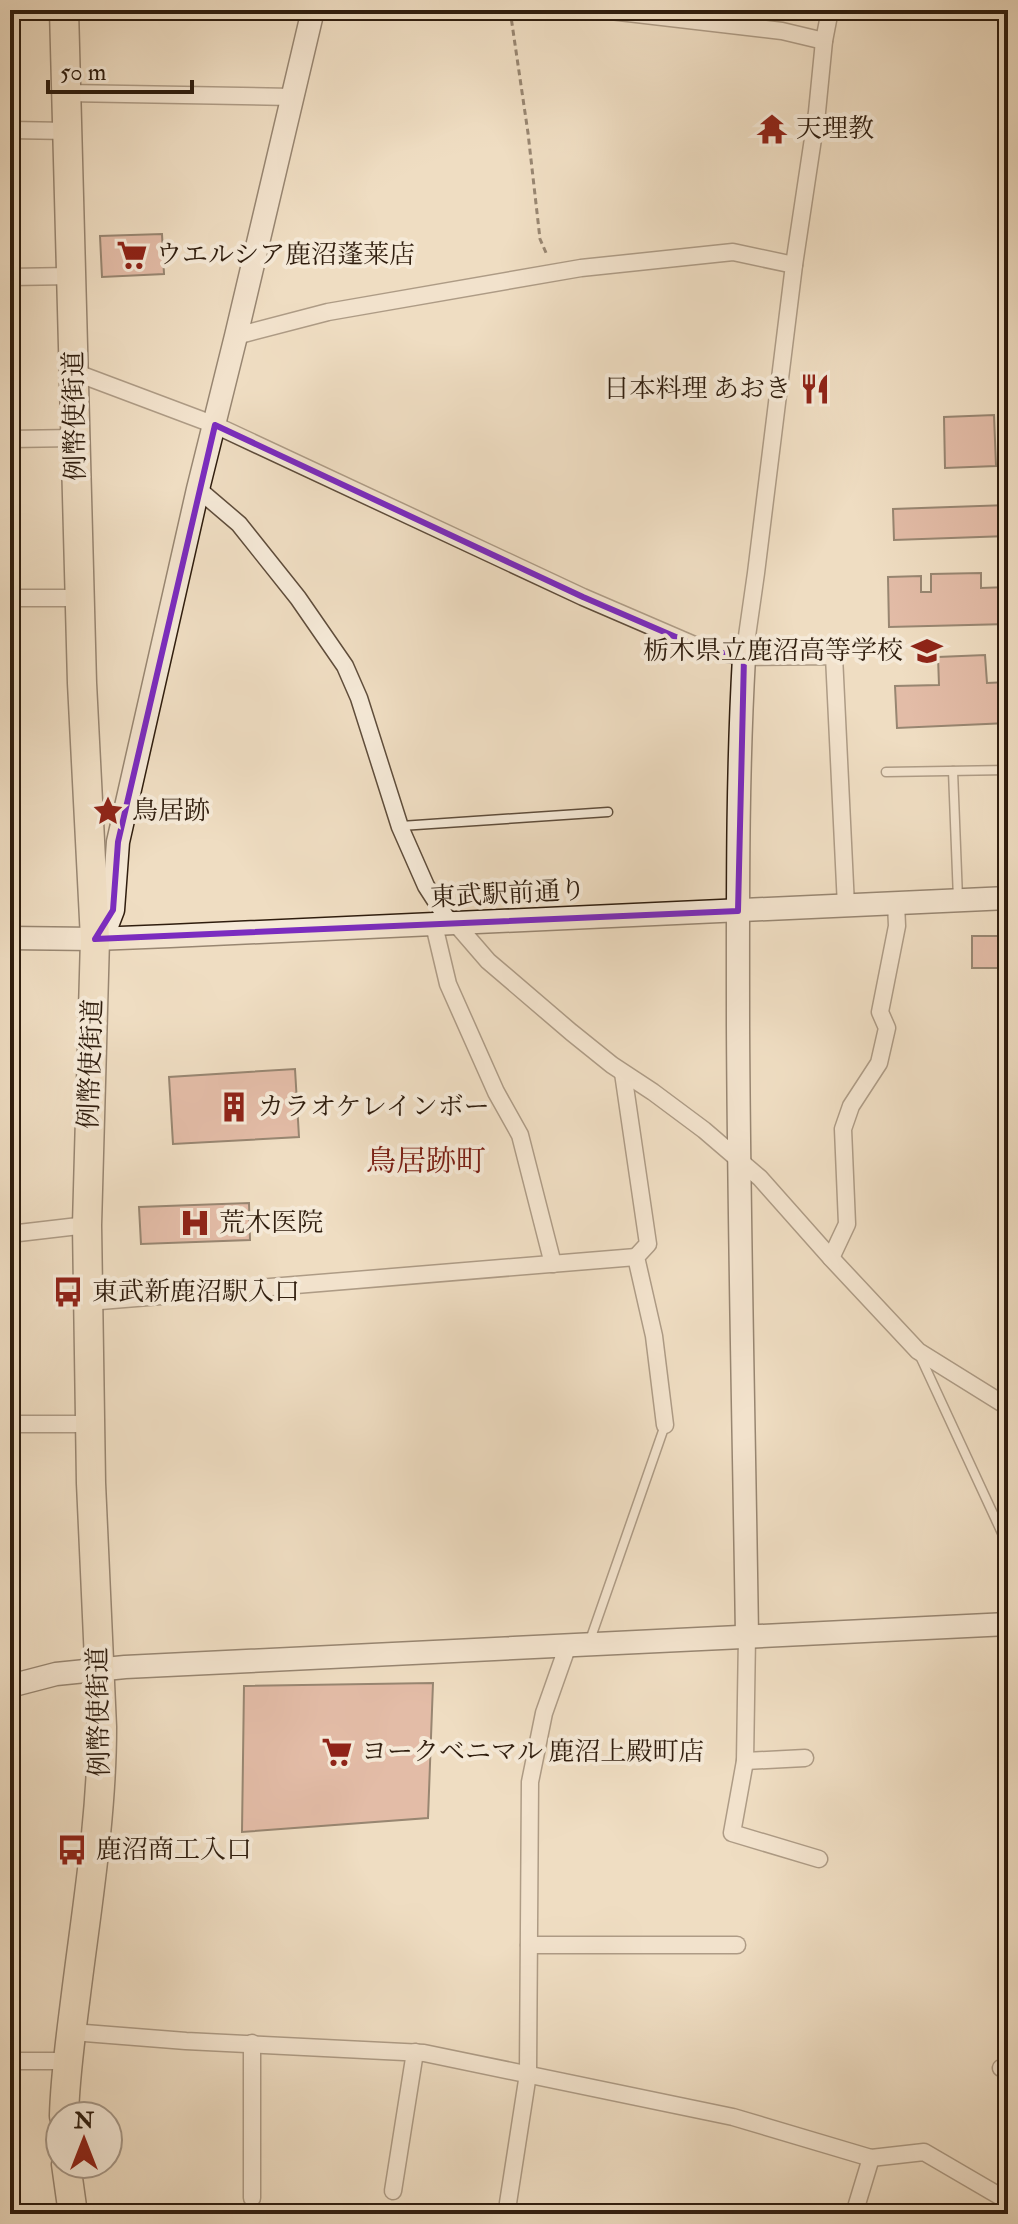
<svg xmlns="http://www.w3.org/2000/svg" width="1018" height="2224" font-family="'IM FELL Double Pica','Noto Serif JP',serif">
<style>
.building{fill:#d59685;stroke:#2f1d0e;stroke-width:2}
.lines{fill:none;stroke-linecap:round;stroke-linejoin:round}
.lane-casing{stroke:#5f4d3b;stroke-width:11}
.street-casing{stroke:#5f4d3b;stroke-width:19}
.secondary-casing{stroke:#2f1d0e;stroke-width:25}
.highway-casing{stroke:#2f1d0e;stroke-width:31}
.path{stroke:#2f1d0e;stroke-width:3;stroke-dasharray:6 4;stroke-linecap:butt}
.lane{stroke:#f5e9d7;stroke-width:8}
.street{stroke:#f5e9d7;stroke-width:16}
.secondary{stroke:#f5e9d7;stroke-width:22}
.highway{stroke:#efddc2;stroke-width:28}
.marked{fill:none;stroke:#7b2cbf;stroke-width:6;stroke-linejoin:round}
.labels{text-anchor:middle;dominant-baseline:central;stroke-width:8;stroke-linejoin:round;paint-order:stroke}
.poi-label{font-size:26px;fill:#2f1d0e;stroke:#f5e9d7;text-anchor:start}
.street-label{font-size:26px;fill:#2f1d0e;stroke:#f5e9d7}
.quarter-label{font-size:30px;fill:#7a1f14;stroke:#f5e9d7}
</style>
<rect width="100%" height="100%" fill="#efddc2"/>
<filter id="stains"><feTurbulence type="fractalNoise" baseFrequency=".0025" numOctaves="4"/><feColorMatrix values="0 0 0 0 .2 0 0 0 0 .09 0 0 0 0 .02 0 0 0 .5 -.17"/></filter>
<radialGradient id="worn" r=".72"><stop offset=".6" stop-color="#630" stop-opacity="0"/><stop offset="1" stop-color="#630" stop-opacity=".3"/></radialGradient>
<g class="building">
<polygon points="162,234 164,274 102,277 100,236"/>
<polygon points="994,415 996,466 945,468 944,417"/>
<polygon points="1008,505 1008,536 894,540 893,509"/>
<polygon points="981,573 981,588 1008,587 1008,624 889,627 888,577 921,576 921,592 931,592 931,574"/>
<polygon points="985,655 987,683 1008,682 1008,723 897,728 895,686 939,685 938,657"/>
<rect x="972" y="936" width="36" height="32"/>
<polygon points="295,1069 299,1137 173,1144 169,1077"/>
<polygon points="249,1203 250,1240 141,1244 139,1207"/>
<polygon points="433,1683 428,1818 242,1832 244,1686"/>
</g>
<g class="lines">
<g class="lane-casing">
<g id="lane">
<polyline points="953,771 958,899"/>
<polyline points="886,772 1008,770"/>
<polyline points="401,826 608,812"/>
<polyline points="920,1356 1008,1546"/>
<polyline points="589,1643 665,1425"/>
</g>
</g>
<g class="street-casing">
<g id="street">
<polyline points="602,10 782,31 824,41"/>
<polyline points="67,93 292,97"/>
<polyline points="10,130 69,131"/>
<polyline points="10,277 72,276"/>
<polyline points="236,336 328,312 581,268 733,252 794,265"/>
<polyline points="74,372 215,425 583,597 706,650 744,657 834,656 846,906"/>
<polyline points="10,439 75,438"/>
<polyline points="198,489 239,524 298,598 345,666 359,698 400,827 426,886 446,917 456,924 488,961 571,1032 612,1065 653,1092 704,1130 760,1178 831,1258 918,1351 1008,1407"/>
<polyline points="10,598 79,598"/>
<polyline points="744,657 756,573 794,265 817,112 824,41 830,10"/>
<polyline points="434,925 448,984 496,1092 520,1135 553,1264"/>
<polyline points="623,1073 648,1244 636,1257 654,1336 665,1425"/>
<polyline points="10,1234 87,1225"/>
<polyline points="831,1258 847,1224 843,1129 851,1106 879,1063 887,1028 880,1012 897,926 896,903"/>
<polyline points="88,1302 636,1257"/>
<polyline points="10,1424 90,1424"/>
<polyline points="747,1636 745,1761 732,1833 819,1859"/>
<polyline points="745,1761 805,1758"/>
<polyline points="529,1945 737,1945"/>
<polyline points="72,2032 186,2041 424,2053 733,2117 871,2158 924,2152 1008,2201"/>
<polyline points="252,2043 252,2198"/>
<polyline points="10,2061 68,2061"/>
<polyline points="1001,2068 1008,2069"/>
<polyline points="393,2191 415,2052"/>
<polyline points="508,2203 528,2074 530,1782 544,1713 568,1645"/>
<polyline points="854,2214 871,2158"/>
</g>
</g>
<g class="secondary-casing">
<g id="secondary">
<path d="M744 657C737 780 738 903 738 1026 739 1229 744 1433 747 1636"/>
<polyline points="10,938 95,939 170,936 1008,898"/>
<polyline points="95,939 108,923 113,910 118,842 198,489 236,336 313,10"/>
<polyline points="10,1686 56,1674 125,1667 1008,1624"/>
</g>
</g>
<g class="highway-casing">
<g id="highway">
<path d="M64 10 82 683 95 939 87 1225 91 1483 102 1727C102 1816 87 1906 76 1994 71 2035 65 2075 64 2116"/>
<polyline points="66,2164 73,2214"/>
</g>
</g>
<polyline class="path" points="510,10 528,133 540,239 547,255"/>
<use href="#lane" class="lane"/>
<use href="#street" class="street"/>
<use href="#secondary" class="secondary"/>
<use href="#highway" class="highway"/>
</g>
<path d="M0 0H1018V2224H0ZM215 425 583 597 706 650 744 657 738 911 95 939 113 910 118 842Z" fill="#efddc2" fill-opacity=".55" fill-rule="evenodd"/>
<path class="marked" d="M215 425 583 597 706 650 744 657 738 911 95 939 113 910 118 842Z"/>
<defs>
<g id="temple-bare" transform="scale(2.4)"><path d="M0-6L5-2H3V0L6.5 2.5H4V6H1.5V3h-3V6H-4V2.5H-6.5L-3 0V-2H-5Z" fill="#8f2418" stroke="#f5e9d7" stroke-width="2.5" paint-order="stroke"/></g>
<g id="supermarket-bare" transform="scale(2.4)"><path d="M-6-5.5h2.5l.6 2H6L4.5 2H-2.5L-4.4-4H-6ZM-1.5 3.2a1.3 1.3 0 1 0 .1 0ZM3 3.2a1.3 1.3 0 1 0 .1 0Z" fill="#8f2418" stroke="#f5e9d7" stroke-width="2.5" paint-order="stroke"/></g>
<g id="restaurant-bare" transform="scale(2.4)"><path d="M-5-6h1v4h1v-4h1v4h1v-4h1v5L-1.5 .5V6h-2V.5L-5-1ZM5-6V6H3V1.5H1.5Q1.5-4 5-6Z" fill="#8f2418" stroke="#f5e9d7" stroke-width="2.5" paint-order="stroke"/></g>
<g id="school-bare" transform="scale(2.4)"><path d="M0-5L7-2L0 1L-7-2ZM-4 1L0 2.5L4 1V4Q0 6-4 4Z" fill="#8f2418" stroke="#f5e9d7" stroke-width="2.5" paint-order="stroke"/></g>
<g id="sight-bare" transform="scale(2.4)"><path d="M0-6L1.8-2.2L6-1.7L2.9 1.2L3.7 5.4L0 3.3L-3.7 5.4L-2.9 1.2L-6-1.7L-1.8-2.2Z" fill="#8f2418" stroke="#f5e9d7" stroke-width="2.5" paint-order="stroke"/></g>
<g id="building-bare" transform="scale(2.4)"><path d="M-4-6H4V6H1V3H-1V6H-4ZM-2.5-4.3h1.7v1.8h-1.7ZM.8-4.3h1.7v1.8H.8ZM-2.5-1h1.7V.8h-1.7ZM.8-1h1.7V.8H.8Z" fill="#8f2418" stroke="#f5e9d7" stroke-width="2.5" paint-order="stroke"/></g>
<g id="hospital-bare" transform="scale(2.4)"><path d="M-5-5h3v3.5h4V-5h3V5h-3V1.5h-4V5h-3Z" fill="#8f2418" stroke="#f5e9d7" stroke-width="2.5" paint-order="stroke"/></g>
<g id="bus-bare" transform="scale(2.4)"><path d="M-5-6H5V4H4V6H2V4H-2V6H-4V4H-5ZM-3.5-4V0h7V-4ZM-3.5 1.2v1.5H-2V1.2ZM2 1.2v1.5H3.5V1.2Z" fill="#8f2418" stroke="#f5e9d7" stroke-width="2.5" paint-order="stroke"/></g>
</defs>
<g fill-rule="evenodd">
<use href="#temple-bare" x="772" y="129"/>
<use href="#supermarket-bare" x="132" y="255"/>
<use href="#restaurant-bare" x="815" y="389"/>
<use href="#school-bare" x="927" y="651"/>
<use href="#sight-bare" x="108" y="811"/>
<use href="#building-bare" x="234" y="1107"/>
<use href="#hospital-bare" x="195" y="1223"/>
<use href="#bus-bare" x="68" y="1292"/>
<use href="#supermarket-bare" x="337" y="1752"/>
<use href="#bus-bare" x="72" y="1850"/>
</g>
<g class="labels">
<g class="poi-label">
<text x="796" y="129">天理教</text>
<text x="156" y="255">ウエルシア鹿沼蓬莱店</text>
<text x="791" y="389" text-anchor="end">日本料理 あおき</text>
<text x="903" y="651" text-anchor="end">栃木県立鹿沼高等学校</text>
<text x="132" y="811">鳥居跡</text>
<text x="258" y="1107">カラオケレインボー</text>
<text x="219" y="1223">荒木医院</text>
<text x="92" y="1292">東武新鹿沼駅入口</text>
<text x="361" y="1752">ヨークベニマル 鹿沼上殿町店</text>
<text x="96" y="1850">鹿沼商工入口</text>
</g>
<g class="street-label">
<text transform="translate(75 416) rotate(-91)">例幣使街道</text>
<text transform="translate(508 894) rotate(-3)">東武駅前通り</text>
<text transform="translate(91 1064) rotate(-88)">例幣使街道</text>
<text transform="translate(99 1712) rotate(-91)">例幣使街道</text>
</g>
<g class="quarter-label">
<text x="426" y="1161">鳥居跡町</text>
</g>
</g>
<rect width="1018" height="2224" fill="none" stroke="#efddc2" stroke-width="40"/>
<rect x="12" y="12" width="994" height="2200" fill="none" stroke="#2f1d0e" stroke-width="4"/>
<rect x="20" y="20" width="978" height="2184" fill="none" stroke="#2f1d0e" stroke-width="2"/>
<g transform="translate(84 2140)"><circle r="38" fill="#f5e9d7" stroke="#a69787" stroke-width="2"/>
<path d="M0-6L14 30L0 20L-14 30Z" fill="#8f2418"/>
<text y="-12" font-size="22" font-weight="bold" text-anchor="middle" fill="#2f1d0e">N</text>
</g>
<path d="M48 80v12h144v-12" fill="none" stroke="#2f1d0e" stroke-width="4"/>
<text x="60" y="80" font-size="24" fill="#2f1d0e" stroke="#f5e9d7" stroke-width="6" paint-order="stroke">50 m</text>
<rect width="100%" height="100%" filter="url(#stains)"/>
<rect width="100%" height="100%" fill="url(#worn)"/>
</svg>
